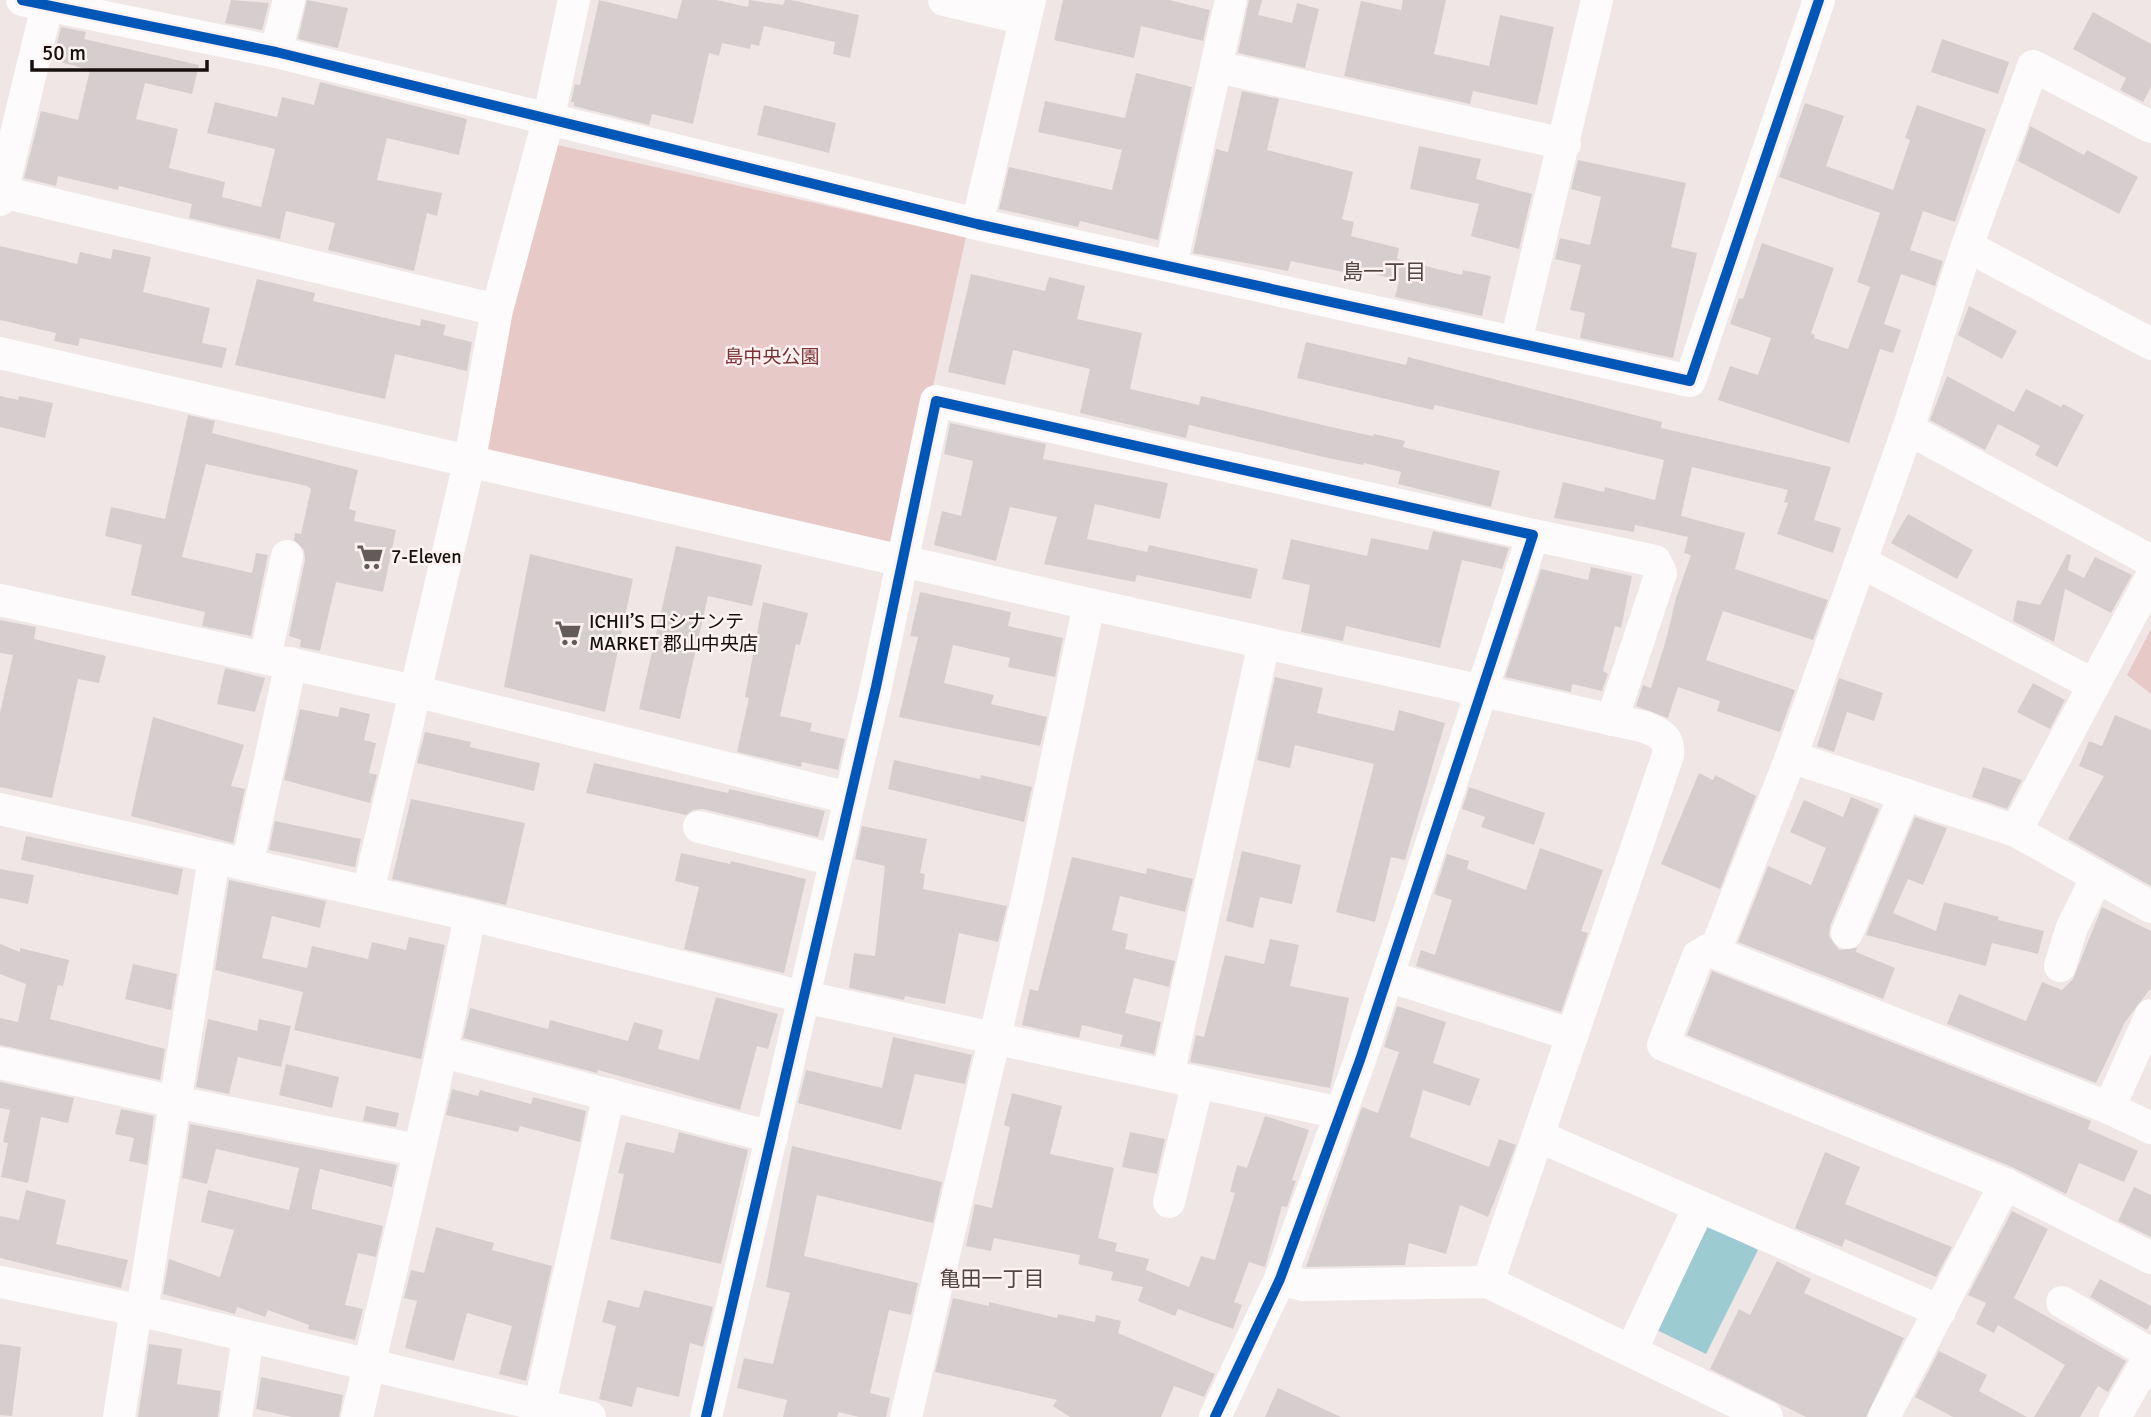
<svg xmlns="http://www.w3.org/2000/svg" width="2151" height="1417" font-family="Signika,'Noto Sans JP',sans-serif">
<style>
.green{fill:#e7c9c8}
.water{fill:#9ccbd2}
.building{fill:#d6cece}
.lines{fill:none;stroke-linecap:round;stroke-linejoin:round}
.minor{stroke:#fdfbfb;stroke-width:32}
.cycleway-casing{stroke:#fdf2f1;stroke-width:15}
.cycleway{stroke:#0057b8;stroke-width:10}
.labels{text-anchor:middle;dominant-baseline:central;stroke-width:5;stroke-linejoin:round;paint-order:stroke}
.park-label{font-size:19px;fill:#7d3235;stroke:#fdf2f1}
.poi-label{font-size:19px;fill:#16100f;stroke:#fdf2f1;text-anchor:start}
.neighbourhood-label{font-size:21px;fill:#534544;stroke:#fdf2f1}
</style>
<rect width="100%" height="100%" fill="#f1e6e6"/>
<g class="green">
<polygon points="553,144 966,237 897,549 483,454 513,300"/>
<polygon points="2151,629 2151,694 2127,675"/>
</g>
<polygon class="water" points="1708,1226 1758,1250 1706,1354 1657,1330"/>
<g class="building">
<polygon points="231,0 269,3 262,30 225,23"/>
<polygon points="307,0 348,8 338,48 298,39"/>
<polygon points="599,0 677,19 682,0 716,0 748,7 749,0 783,5 785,0 791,0 859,15 850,58 833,54 835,42 764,26 759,46 751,44 750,49 722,43 719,56 709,53 693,124 652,114 649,125 574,106 574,102 571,102 575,84 580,85"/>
<polygon points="1063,0 1169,0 1210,10 1203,41 1141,26 1134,58 1054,40"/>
<polygon points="1249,0 1262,0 1258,15 1292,23 1297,3 1319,9 1305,68 1238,53"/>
<polygon points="1403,0 1446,0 1434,54 1489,66 1500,15 1554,27 1537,105 1473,91 1470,104 1344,76 1361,1 1401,10"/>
<polygon points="2093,12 2151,44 2151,87 2143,102 2120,90 2126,78 2073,49"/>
<polygon points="61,27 86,32 84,39 199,65 192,94 145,83 136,119 178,129 169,168 225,182 222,197 261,207 275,149 207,133 215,102 277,117 282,97 314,105 320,82 467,119 459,155 387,138 377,180 442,193 437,216 427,213 414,271 328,250 335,223 286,211 280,239 189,218 192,204 119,186 118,190 58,176 56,186 24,178 41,111 78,120 90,70 53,60"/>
<polygon points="1942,39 2009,62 1998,94 1931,72"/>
<polygon points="1136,73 1192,87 1158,240 1080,221 1078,227 999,209 1009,167 1112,190 1122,150 1038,132 1045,101 1125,118"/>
<polygon points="1242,91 1279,99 1267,150 1353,172 1342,219 1354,222 1351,236 1399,248 1397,259 1462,275 1463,270 1491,276 1482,316 1395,297 1399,280 1344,267 1343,272 1291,261 1288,271 1193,253 1216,149 1228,152"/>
<polygon points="1805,103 1844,116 1826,166 1893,190 1910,140 1905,138 1917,105 1986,129 1955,222 1923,211 1910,250 1943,261 1935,286 1901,274 1884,324 1901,330 1893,353 1880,349 1849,443 1718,400 1730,366 1758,375 1771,338 1730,324 1739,298 1743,299 1762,243 1834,268 1811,333 1815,335 1814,338 1848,349 1870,287 1857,282 1880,213 1779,177"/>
<polygon points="764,105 836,123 829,153 757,135"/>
<polygon points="2030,126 2084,155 2087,150 2138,177 2119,214 2018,161"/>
<polygon points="1419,146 1481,159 1476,179 1532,194 1519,249 1471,236 1479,204 1410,189"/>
<polygon points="1578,160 1686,183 1671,247 1697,253 1673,358 1580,338 1585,313 1570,310 1581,265 1555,259 1560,238 1590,245 1601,197 1571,189"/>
<polygon points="0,246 77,264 80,252 111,259 113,249 151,257 143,292 210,308 202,343 227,348 222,368 80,338 78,346 54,341 56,333 0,320"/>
<polygon points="971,274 1045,291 1049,277 1085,286 1077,319 1142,333 1130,389 1199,405 1201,396 1340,429 1373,436 1374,434 1405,441 1403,447 1500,471 1491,507 1398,484 1401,472 1364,463 1363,465 1328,458 1189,425 1186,438 1080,413 1090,369 1013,350 1005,385 948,372"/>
<polygon points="257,279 315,293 313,301 420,326 421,319 446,325 443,335 472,342 467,371 395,354 385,399 235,365"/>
<polygon points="1969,306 2017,331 2002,359 1958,335"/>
<polygon points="1306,342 1406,365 1408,357 1662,422 1661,428 1831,467 1814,520 1841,528 1833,553 1777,534 1788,503 1784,502 1788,490 1692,467 1681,516 1745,533 1735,569 1828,600 1813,640 1723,611 1706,660 1795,690 1780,732 1717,711 1720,701 1678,687 1668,718 1636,706 1643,685 1651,688 1666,640 1676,598 1691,555 1684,553 1688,537 1635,525 1634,532 1554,518 1563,482 1604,492 1605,487 1655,500 1664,460 1435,405 1433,410 1297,378"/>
<polygon points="1947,376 2014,412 2026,389 2061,407 2063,404 2084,415 2057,467 2035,455 2040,446 1998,424 1985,450 1930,420"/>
<polygon points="0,396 18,400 19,396 53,403 45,438 0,427"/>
<polygon points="188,415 215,421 212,433 358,470 349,509 356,511 354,521 396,530 383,592 336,582 320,651 300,647 301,640 289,636 305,560 304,550 294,540 295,533 301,534 311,489 307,486 206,464 182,557 252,573 256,553 268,555 251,636 202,626 205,612 131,595 142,545 105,536 111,507 165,519"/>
<polygon points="950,423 1046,444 1043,459 1168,483 1160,519 1095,504 1087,539 1147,552 1149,545 1258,569 1251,599 1137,575 1135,582 1044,564 1057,517 1010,507 996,561 934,545 942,511 961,516 973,461 944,454"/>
<polygon points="1908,514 1973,550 1957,579 1891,543"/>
<polygon points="1433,531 1509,548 1502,569 1462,560 1440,648 1346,626 1343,641 1301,632 1310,585 1282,579 1291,539 1367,556 1371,538 1428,550"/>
<polygon points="676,546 762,565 752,606 708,596 680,719 639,709"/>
<polygon points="530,554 633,579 605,712 504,687"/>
<polygon points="2067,554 2071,555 2068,570 2084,578 2095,557 2132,575 2111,613 2065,589 2054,642 2013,621 2017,600 2040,605"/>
<polygon points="1591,567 1632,576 1621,628 1615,626 1603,671 1608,674 1602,691 1572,684 1571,692 1505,677 1541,569 1588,580"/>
<polygon points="920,592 1011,612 1008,626 1063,638 1055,677 1008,667 1010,658 953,645 944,683 994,695 991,704 1047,717 1040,746 899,717 918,637 910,636"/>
<polygon points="763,602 808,613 800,645 796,644 780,716 812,723 810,731 845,739 838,770 802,762 801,767 737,752 749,698 745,697"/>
<polygon points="0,620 36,627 34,639 106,656 99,683 78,679 52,798 0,787 0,713 13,655 0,653"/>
<polygon points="225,668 265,678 255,712 217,704"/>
<polygon points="1275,677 1323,688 1317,713 1394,731 1399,710 1445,723 1405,860 1391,857 1375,922 1336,912 1374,764 1295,745 1290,768 1257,760"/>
<polygon points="1839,678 1883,693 1874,721 1847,712 1834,752 1817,746"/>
<polygon points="2033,683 2065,700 2050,729 2017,712"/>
<polygon points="340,707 370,714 364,740 376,743 369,773 377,775 370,803 284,780 300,709 338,717"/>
<polygon points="2115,715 2151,730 2151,886 2068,839 2104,776 2079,766 2089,741 2102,746"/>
<polygon points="153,717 244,745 231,786 245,789 233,843 131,816"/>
<polygon points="425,732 471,742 470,747 540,763 534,791 417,763"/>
<polygon points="894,760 980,779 981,775 1032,787 1024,822 888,789"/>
<polygon points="594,763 728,793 729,789 825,811 818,837 703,809 693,810 686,815 586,793"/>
<polygon points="1983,767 2022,780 2007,809 1972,797"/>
<polygon points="1699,773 1713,780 1715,775 1756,796 1720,889 1661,864"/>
<polygon points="1469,787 1545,813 1534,845 1481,827 1485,817 1462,809"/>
<polygon points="1851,797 1879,809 1830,926 1829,936 1839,950 1857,948 1856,952 1895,968 1883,999 1738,942 1768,866 1811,885 1826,848 1790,832 1804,800 1843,817"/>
<polygon points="411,799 525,823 506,905 392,879"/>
<polygon points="1915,817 1947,828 1923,885 1908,879 1893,913 1936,931 1944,902 1999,917 1998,920 2044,931 2038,954 1992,943 1986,966 1866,935"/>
<polygon points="275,821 361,839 355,867 269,850"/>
<polygon points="862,826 927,839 920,873 925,874 923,889 1007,906 998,942 959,933 945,1004 905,996 904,1000 849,988 854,953 875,956 885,866 855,859"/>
<polygon points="26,836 183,869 178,895 21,860"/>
<polygon points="1540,848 1603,870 1581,931 1588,933 1561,1012 1416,966 1421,950 1435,955 1452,900 1434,894 1447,854 1469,861 1467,869 1526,890"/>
<polygon points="1242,851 1301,865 1292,904 1260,897 1253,928 1226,921"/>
<polygon points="681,853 730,864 731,861 806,879 784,973 684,949 699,887 675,881"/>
<polygon points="1072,857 1146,874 1147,868 1193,879 1185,912 1120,896 1112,930 1128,934 1125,949 1175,961 1169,987 1134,978 1125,1013 1161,1022 1154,1054 1120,1046 1123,1035 1082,1025 1079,1038 1022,1025 1030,989 1038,991"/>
<polygon points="0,869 34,875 28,904 0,898"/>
<polygon points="229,880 326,901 320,928 272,916 262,958 307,968 312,946 368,959 372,942 406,950 409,937 445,945 421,1059 294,1030 303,992 215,970"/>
<polygon points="2102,907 2151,931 2151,988 2125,1022 2096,1083 1947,1024 1959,994 2026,1021 2042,982 2062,990 2073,979"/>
<polygon points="1270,939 1299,945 1290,986 1349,998 1330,1088 1190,1062 1196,1035 1204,1037 1225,955 1264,964"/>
<polygon points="0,944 20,952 20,948 69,960 63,986 58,985 50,1019 165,1049 160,1080 0,1045 0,1018 18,1022 26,984 0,974"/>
<polygon points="133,964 177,974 171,1010 125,999"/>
<polygon points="1712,971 2091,1121 2088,1129 2138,1151 2124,1182 2079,1163 2066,1194 2012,1167 1687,1035"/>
<polygon points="716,997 778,1014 768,1049 757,1046 740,1110 598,1070 597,1073 463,1038 470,1008 548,1029 550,1020 628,1041 634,1022 663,1030 658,1049 699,1060"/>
<polygon points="1397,1006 1446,1022 1433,1063 1480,1079 1470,1106 1423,1090 1410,1137 1489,1167 1499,1139 1516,1145 1504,1177 1488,1217 1460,1205 1446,1254 1409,1243 1405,1265 1306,1267 1362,1107 1378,1113 1399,1052 1384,1047"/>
<polygon points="208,1019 257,1031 259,1019 291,1026 281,1067 238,1057 229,1094 196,1087"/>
<polygon points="893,1037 972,1055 965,1084 915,1074 901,1130 798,1103 806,1070 882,1088"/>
<polygon points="286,1064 339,1077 332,1108 279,1095"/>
<polygon points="0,1082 74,1098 68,1123 41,1117 28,1183 1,1177 8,1143 3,1142 10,1110 0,1108"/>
<polygon points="452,1089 478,1096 480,1090 531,1104 533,1097 586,1111 580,1142 520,1126 518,1132 446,1115"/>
<polygon points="1012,1093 1062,1106 1050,1154 1114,1168 1098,1238 1117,1243 1115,1251 1149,1259 1146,1270 1189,1287 1201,1256 1215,1260 1235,1193 1230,1192 1237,1165 1247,1168 1265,1116 1309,1130 1292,1180 1296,1181 1293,1189 1287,1207 1282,1206 1265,1267 1249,1262 1234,1302 1242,1305 1233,1329 1178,1309 1175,1316 1138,1301 1143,1287 1111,1280 1113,1272 1078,1264 1080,1255 994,1238 991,1251 966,1246 975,1204 992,1208 1010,1127 1004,1125"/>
<polygon points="366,1106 399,1113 396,1127 363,1121"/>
<polygon points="121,1109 154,1116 147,1165 129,1161 134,1138 115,1134"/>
<polygon points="190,1124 397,1165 392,1187 320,1169 312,1205 312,1209 383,1226 376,1257 358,1253 345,1305 363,1309 355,1340 308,1329 309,1325 268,1310 265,1317 237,1307 235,1314 163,1294 169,1259 220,1277 234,1230 201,1222 208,1190 289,1210 299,1168 216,1149 207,1184 182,1178"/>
<polygon points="679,1132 748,1150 721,1264 610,1239 624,1174 618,1173 626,1142 674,1153"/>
<polygon points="1130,1132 1165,1139 1157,1174 1122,1167"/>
<polygon points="792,1146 942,1182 933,1223 817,1195 804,1256 918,1283 911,1315 889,1310 870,1393 890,1398 886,1417 859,1417 839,1412 837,1417 783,1417 787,1400 737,1388 744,1358 773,1364 790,1293 766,1287"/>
<polygon points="1825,1152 1860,1167 1845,1204 1952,1247 1936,1277 1845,1239 1842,1247 1795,1228"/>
<polygon points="2134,1187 2151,1195 2151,1237 2118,1221"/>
<polygon points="26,1190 66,1200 56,1244 128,1260 121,1288 0,1258 0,1216 19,1220"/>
<polygon points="2012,1211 2048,1229 2014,1298 2126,1361 2108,1392 2098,1386 2080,1417 2034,1417 2065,1365 1998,1325 1994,1333 1976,1324 1986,1303 1968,1295"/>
<polygon points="436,1227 494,1243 492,1250 552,1266 526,1381 499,1374 512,1326 467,1313 454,1361 405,1348 417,1301 404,1298 411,1270 424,1273"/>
<polygon points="1777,1261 1811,1279 1804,1293 1904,1338 1866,1417 1806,1417 1710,1369 1739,1309 1750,1315"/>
<polygon points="2100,1279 2151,1306 2151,1323 2147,1330 2090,1297"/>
<polygon points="644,1290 713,1307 703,1347 690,1343 679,1397 637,1387 632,1407 599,1399 616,1326 602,1322 608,1300 639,1308"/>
<polygon points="953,1298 989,1306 989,1302 1057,1318 1058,1314 1095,1322 1096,1315 1121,1321 1118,1333 1215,1374 1204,1397 1174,1386 1161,1417 1070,1417 1053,1406 1057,1400 935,1372"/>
<polygon points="0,1344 21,1347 12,1416 0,1415"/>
<polygon points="149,1344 182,1349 177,1384 221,1391 218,1417 138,1417"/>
<polygon points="1939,1351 1987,1375 1979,1391 2027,1417 1953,1417 1915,1397"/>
<polygon points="261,1377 343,1395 339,1417 292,1417 256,1409"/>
<polygon points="1278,1388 1341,1417 1265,1417"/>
</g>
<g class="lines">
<g class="minor">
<polyline points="22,0 276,52 977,224 1690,381 1819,0"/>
<polyline points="944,0 1025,19"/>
<polyline points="276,52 289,0"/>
<polyline points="1217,67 1565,144"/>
<polyline points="2151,127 2033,66 1967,246 1908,429 1791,757 1717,946 1698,956 1663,1045 2005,1184 2151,1258"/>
<polyline points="2,192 497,310"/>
<polyline points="0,200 47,6"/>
<polyline points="977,224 1030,0"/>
<polyline points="1967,246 2151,344"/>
<polyline points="1171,265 1231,0"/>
<polyline points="1516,342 1597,0"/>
<path d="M0 353 1089 604 1645 727C1659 733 1670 737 1668 755L1488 1282"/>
<polyline points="1908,429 2151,561"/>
<polyline points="1533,535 1655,561 1661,573 1612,720"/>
<polyline points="1861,562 2094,685"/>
<polyline points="0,600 414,691 849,798"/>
<polyline points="265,658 287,556"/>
<polyline points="1791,757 2016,831 2151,907"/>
<polyline points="0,809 470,915 804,997 1340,1113"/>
<polyline points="699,827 835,860"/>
<polyline points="2016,831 2151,578"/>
<polyline points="247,865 291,663"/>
<polyline points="368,892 470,459 497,310 548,121 574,0"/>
<polyline points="1847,933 1905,794"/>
<polyline points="1708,950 2109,1108 2151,1128"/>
<polyline points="2060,966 2072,927 2097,877"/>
<polyline points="1388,976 1572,1035"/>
<polyline points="443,1052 772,1137"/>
<polyline points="0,1063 175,1102 417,1150"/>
<polyline points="1168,1075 1264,643"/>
<polyline points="2109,1108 2151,1015"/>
<polyline points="1538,1136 1940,1311"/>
<polyline points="1169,1202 1198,1082"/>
<polyline points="1280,1279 1303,1285 1488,1282 1767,1417"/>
<polyline points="0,1282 142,1311 590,1417"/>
<polyline points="2062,1302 2151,1354"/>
<polyline points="142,1311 214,858"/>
<polyline points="1631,1351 1699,1207"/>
<polyline points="119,1417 136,1309"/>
<polyline points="236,1417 248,1336"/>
<path d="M357 1417C396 1250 437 1083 470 915"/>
<polyline points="537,1417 609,1094"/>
<polyline points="706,1417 876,687 936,401 1533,535 1360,1060 1280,1279 1215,1417"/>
<polyline points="906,1417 1028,895 1089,604"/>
<polyline points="1884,1417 2005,1184"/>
<polyline points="2115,1417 2151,1354"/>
</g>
<g class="cycleway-casing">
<g id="cycleway">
<polyline points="22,0 276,52 977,224 1690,381 1819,0"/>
<polyline points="706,1417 876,687 936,401 1533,535 1360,1060 1280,1279 1215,1417"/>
</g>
</g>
<use href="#cycleway" class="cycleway"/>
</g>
<defs>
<g id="supermarket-bare" transform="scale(2.1)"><path d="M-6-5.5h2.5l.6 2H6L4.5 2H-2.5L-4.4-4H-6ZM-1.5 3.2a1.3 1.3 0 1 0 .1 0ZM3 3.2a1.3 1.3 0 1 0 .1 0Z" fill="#635b5a" stroke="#fdf2f1" stroke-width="2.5" paint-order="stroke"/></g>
</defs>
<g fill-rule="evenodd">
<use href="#supermarket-bare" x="370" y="557"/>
<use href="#supermarket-bare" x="568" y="633"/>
</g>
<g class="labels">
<g class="park-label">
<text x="772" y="357">島中央公園</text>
</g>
<g class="poi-label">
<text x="391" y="557">7-Eleven</text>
<text x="589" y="622">ICHII’S ロシナンテ<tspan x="589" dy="22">MARKET 郡山中央店</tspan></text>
</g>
<g class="neighbourhood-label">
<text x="1384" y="272">島一丁目</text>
<text x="992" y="1279">亀田一丁目</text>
</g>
</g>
<path d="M32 60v10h175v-10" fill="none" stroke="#16100f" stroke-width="3.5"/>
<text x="42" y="60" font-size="21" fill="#16100f" stroke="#fdf2f1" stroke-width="5" paint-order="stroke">50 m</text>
</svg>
